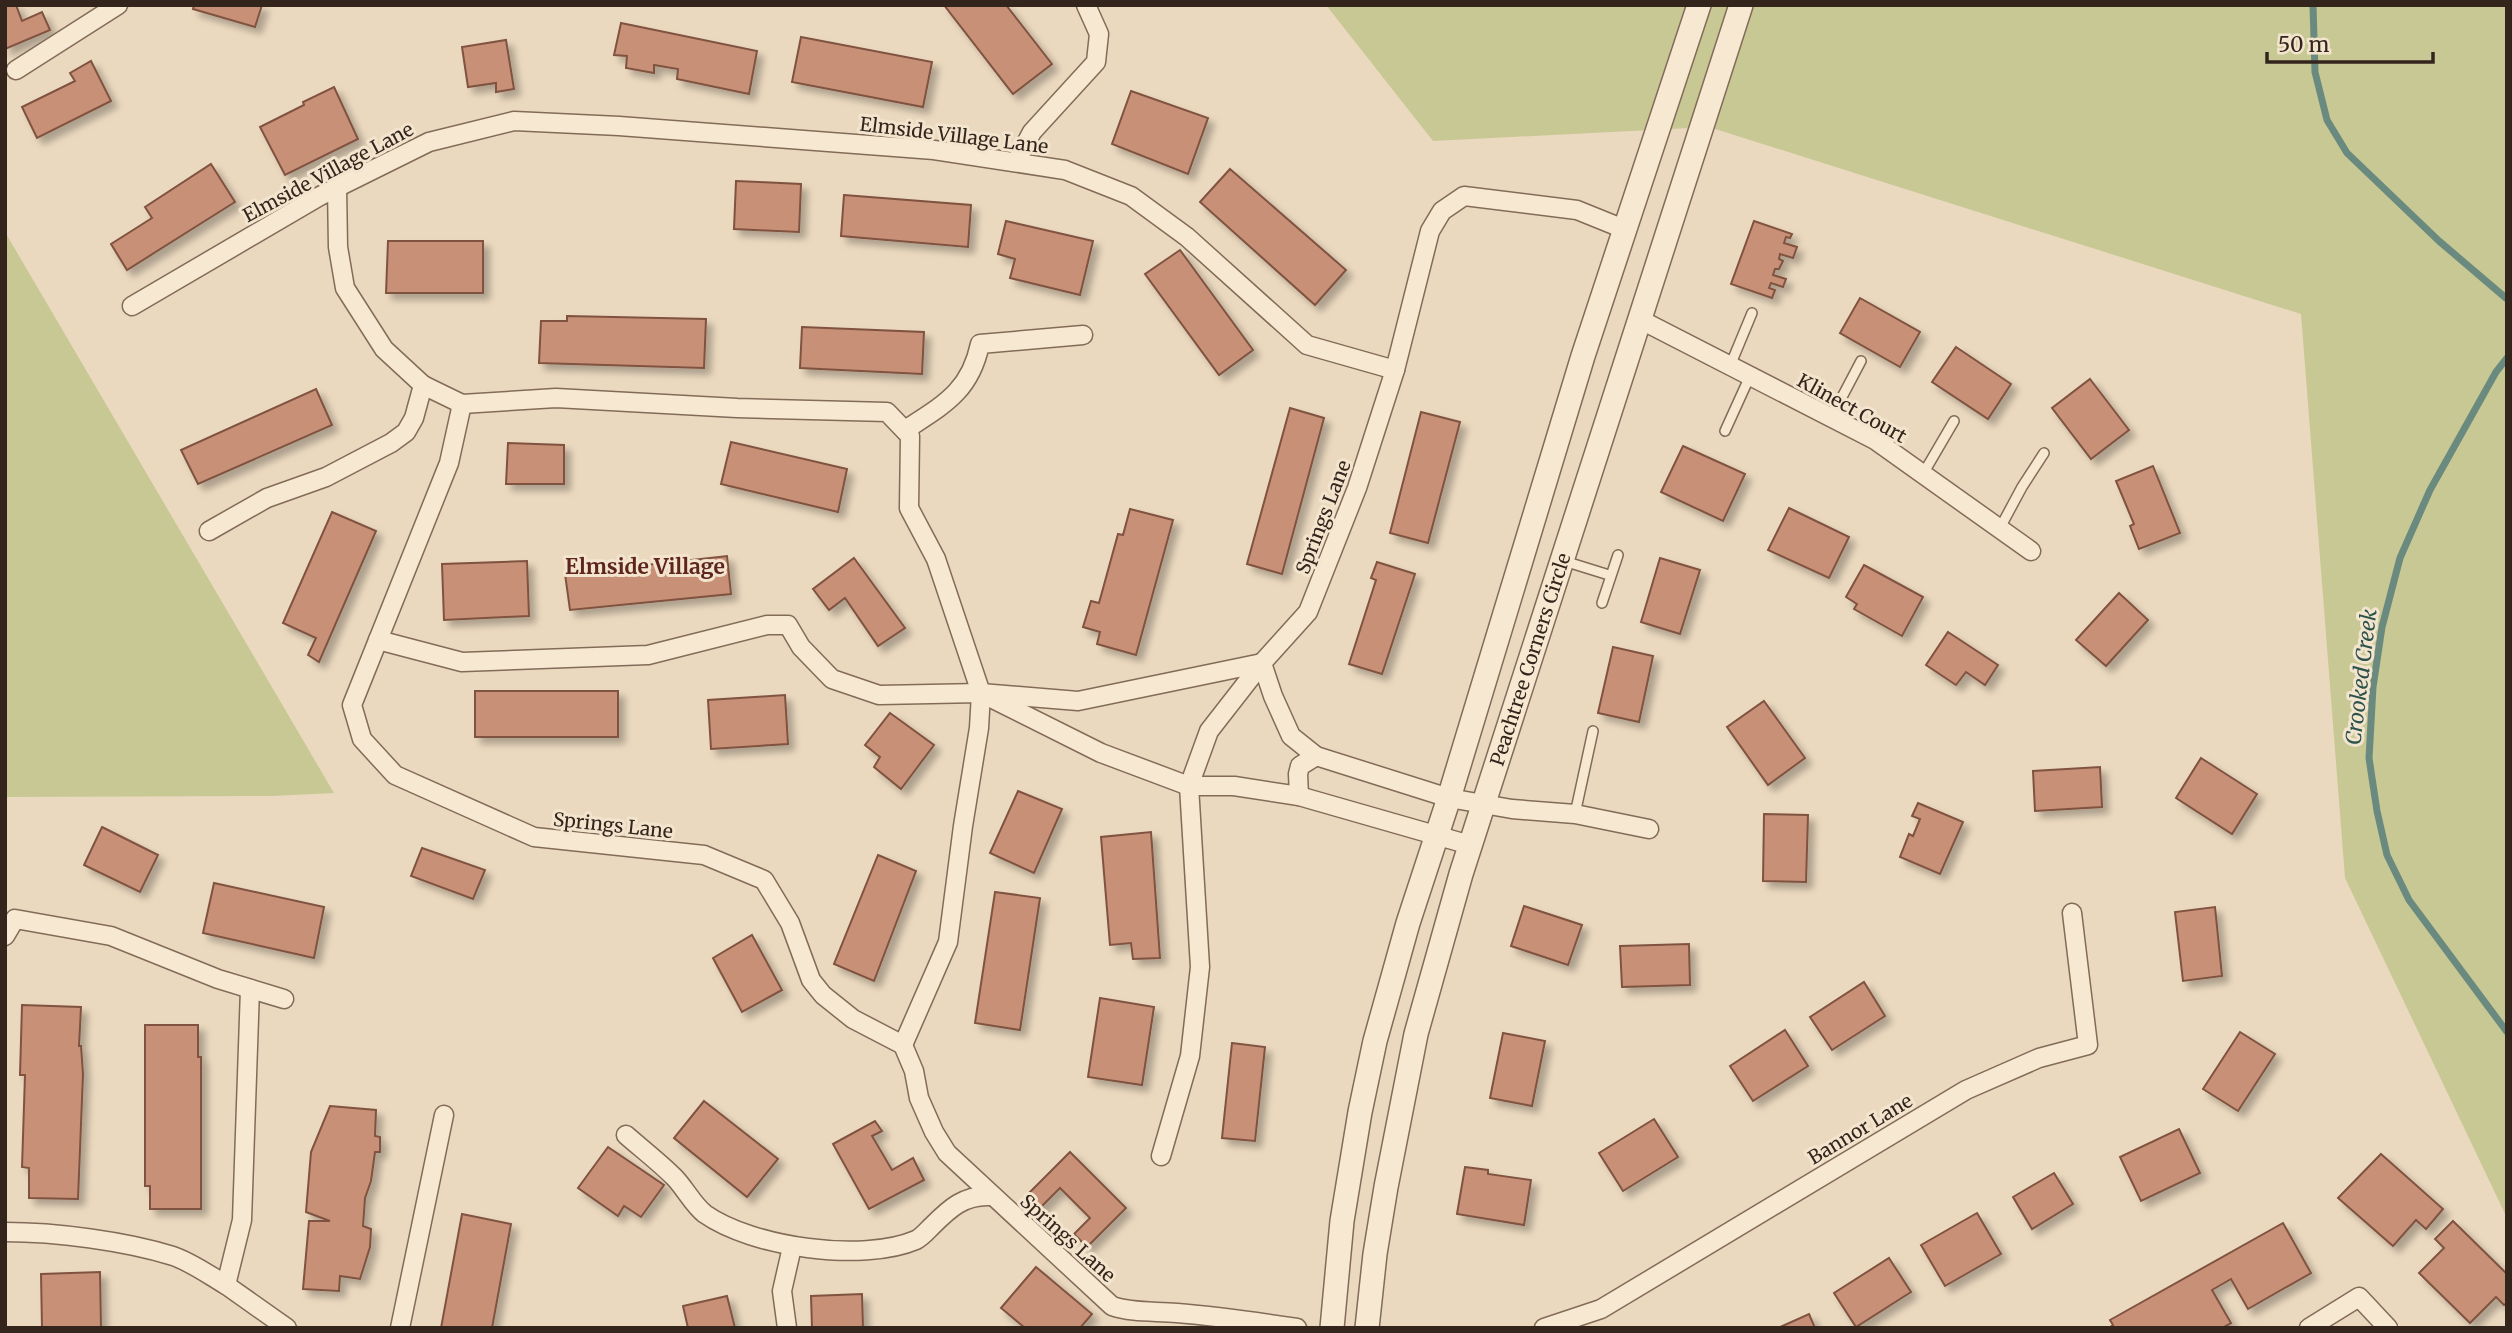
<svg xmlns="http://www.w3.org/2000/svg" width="2512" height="1333" font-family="Merriweather,serif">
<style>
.green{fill:#c7c894}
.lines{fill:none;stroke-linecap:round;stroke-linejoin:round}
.stream{stroke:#6a8a7f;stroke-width:7}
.building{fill:#c79077;stroke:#805340;stroke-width:2;filter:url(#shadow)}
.service-casing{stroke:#836b59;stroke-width:12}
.minor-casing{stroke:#836b59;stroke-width:21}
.tertiary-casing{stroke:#836b59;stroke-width:26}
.service{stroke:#f7e8d2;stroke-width:9}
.minor{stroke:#f7e8d2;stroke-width:18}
.tertiary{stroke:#f7e8d2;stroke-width:23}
.labels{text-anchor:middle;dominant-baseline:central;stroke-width:6;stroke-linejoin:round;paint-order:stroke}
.street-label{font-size:19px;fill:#33251c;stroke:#f3e4ce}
.neighbourhood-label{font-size:21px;font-weight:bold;fill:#5d251e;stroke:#f3e4ce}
.water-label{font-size:21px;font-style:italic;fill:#2c524c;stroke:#f3e4ce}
</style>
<defs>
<filter id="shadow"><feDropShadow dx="6" dy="6" stdDeviation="3.5" flood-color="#0004"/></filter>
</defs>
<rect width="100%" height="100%" fill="#ebd9bf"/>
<g class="green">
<polygon points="1326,5 2507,5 2507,1218 2345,878 2301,314 1709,127 1433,141"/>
<polygon points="5,232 334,793 272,796 5,797"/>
</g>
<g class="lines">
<g class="stream">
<polyline points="2313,5 2315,72 2327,120 2347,153 2439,241 2507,299"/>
<polyline points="2507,358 2496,372 2430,490 2400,558 2382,627 2373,687 2369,758 2377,811 2387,855 2409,900 2507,1032"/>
</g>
</g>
<g class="building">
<polygon points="5,5 16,5 22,21 42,12 50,30 5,49"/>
<polygon points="194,5 262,5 255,27 193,9"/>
<polygon points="944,5 1006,5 1052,64 1013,94"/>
<polygon points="621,23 757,51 749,94 677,79 678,69 654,65 654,73 626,68 627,56 614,55"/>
<polygon points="801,37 932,62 923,107 792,82"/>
<polygon points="506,40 514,89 496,92 496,83 468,87 462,47"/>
<polygon points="91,61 111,101 37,138 22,107 75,81 70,73"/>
<polygon points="334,87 358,139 285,175 260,127 304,105 303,102"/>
<polygon points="1131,91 1208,118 1188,174 1112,144"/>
<polygon points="211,164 235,202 127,270 111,244 152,218 145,207"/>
<polygon points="1230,169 1346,270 1315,305 1200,202"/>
<polygon points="736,181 801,184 799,232 734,229"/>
<polygon points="844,195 971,205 968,247 841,236"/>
<polygon points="1006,221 1093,241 1080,295 1010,278 1015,259 998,254"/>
<polygon points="1754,221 1792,234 1790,238 1786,237 1784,243 1797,247 1793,258 1780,254 1779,259 1783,261 1779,269 1775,269 1773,275 1786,279 1783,287 1771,283 1769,288 1775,290 1772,298 1731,284"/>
<polygon points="388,241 483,241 483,293 386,293"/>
<polygon points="1180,250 1253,350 1219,375 1145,274"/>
<polygon points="1860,298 1920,332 1900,367 1840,333"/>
<polygon points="567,316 706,319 704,368 539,363 541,321 567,321"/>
<polygon points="802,327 924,332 922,374 800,368"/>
<polygon points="1956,347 2011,384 1988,419 1932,382"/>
<polygon points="2090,379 2129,430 2091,459 2052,408"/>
<polygon points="316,389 332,425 198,484 181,450"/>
<polygon points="1290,408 1324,418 1282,574 1247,564"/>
<polygon points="1421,412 1460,422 1428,543 1390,533"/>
<polygon points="731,442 847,469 838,512 721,484"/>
<polygon points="508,443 564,445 564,484 506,484"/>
<polygon points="1683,446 1745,474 1723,521 1661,492"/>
<polygon points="2153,466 2180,533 2139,549 2130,526 2134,524 2116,481"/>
<polygon points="1789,508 1849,537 1829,578 1768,550"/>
<polygon points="1130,509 1173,520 1136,655 1097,644 1100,632 1083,627 1091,601 1099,603 1118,534 1123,535"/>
<polygon points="332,512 376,531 319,662 308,655 316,638 283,623"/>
<polygon points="727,556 731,594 570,610 565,574"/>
<polygon points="854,558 905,628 878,646 845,598 829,610 813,589"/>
<polygon points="1660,558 1700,570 1680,634 1641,622"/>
<polygon points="527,561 529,616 444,620 442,564"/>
<polygon points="1377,562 1415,574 1382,674 1349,664 1376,580 1371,578"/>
<polygon points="1864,565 1923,597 1902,636 1854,609 1857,604 1846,597"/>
<polygon points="2119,593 2148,620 2106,666 2076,640"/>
<polygon points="1948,632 1998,665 1985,685 1966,672 1956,685 1926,665"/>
<polygon points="1613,647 1653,656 1639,722 1598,713"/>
<rect x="475" y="691" width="143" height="46"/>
<polygon points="785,695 788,744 711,749 708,700"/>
<polygon points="1764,701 1805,758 1768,785 1727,727"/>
<polygon points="890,713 934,745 901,789 874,767 880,757 865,745"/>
<polygon points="2201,758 2257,794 2232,834 2176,798"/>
<polygon points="2100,767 2102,807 2035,811 2033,771"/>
<polygon points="1018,791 1062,809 1034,873 990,853"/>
<polygon points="1918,803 1963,822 1940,874 1900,857 1909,834 1913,836 1920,819 1912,816"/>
<polygon points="1764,814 1808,815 1806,882 1763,881"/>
<polygon points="102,827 158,855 140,892 84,865"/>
<polygon points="1151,832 1160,958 1133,959 1131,943 1110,945 1101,837"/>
<polygon points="422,848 485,870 473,899 411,876"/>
<polygon points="878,855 916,871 874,981 834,964"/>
<polygon points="214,883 324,907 314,958 203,933"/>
<polygon points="995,892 1040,898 1020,1030 975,1023"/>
<polygon points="1524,906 1582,925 1568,965 1511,946"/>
<polygon points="2215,907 2222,976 2183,981 2175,912"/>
<polygon points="752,935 782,990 742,1012 713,958"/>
<polygon points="1689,944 1690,985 1622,987 1620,946"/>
<polygon points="1864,982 1885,1016 1832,1050 1810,1017"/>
<polygon points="1100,998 1154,1007 1142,1085 1088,1077"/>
<polygon points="22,1005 81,1007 79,1046 81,1046 83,1074 78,1199 29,1198 29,1168 22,1167 25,1075 20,1075"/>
<polygon points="145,1025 198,1025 198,1057 201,1057 201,1209 150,1209 150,1186 145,1186"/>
<polygon points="1785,1030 1808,1066 1753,1101 1730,1066"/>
<polygon points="2240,1032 2275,1054 2238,1111 2203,1089"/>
<polygon points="1503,1033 1545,1041 1532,1106 1490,1098"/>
<polygon points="1232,1043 1265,1047 1255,1141 1222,1138"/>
<polygon points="704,1101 778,1159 747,1197 674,1138"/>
<polygon points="330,1106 376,1110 375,1136 380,1137 380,1152 375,1152 371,1181 365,1198 363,1226 371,1229 370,1247 360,1279 340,1276 339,1291 303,1289 309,1221 330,1221 306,1212 311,1152"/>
<polygon points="1654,1119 1678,1157 1623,1191 1599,1153"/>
<polygon points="875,1121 882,1131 872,1136 892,1170 913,1158 924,1180 869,1209 833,1144"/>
<polygon points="2179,1129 2200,1173 2141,1201 2120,1157"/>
<polygon points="608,1147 664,1185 641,1217 624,1206 618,1216 578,1188"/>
<polygon points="1070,1152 1126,1208 1087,1247 1074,1234 1090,1218 1060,1188 1037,1211 1024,1198"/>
<polygon points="2381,1154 2443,1209 2426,1229 2416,1220 2393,1246 2338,1198"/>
<polygon points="1465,1167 1488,1170 1488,1174 1531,1180 1524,1225 1457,1214"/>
<polygon points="2054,1173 2073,1204 2032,1229 2013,1197"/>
<polygon points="1977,1213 2001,1254 1945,1286 1921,1245"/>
<polygon points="462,1214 511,1224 492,1328 441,1328"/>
<polygon points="2453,1221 2507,1274 2507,1303 2504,1305 2496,1297 2470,1323 2419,1273 2444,1248 2435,1239"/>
<polygon points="2283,1223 2311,1273 2248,1309 2231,1279 2212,1290 2231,1323 2222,1328 2109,1328 2113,1325 2110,1320"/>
<polygon points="1889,1258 1911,1292 1856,1327 1834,1293"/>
<polygon points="1036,1267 1092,1314 1080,1328 1025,1328 1001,1308"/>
<polygon points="100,1272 101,1328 42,1328 41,1274"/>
<polygon points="862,1294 863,1328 812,1328 811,1296"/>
<polygon points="727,1296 735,1328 688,1328 683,1306"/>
<polygon points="1809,1314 1815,1328 1778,1328"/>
</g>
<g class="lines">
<g class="service-casing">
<g id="service">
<polyline points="1730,366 1752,313"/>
<polyline points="1831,418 1861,361"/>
<polyline points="1725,431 1750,376"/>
<polyline points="1923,474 1954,421"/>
<polyline points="2000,528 2022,487 2044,453"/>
<polyline points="1564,561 1609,575"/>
<polyline points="1602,603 1618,555"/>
<polyline points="1575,814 1593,731"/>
</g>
</g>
<g class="minor-casing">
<g id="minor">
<polyline points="16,70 118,5"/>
<polyline points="1016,162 1032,132 1096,62 1099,34 1086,5"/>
<polyline points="337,187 338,247 345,288 384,349 423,385 462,404 556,398 737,408 887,412 910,436 909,508 936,559 981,693 979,728 963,826 948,942 903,1045"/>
<polyline points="132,306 320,196 429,142 514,121 619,126 934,150 1065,170 1131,196 1187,237 1307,345 1395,370 1430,231 1442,211 1464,196 1577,210 1624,229"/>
<polyline points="1641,320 1875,440 2031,551"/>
<path d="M462 404 449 463 352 705 362 739 395 775 534 837 704 855 764 880 790 923 811 980 823 995 853 1019 903 1045 914 1071 919 1098 934 1132 947 1153 1112 1306C1132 1313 1155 1311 1177 1313 1217 1316 1257 1322 1297 1328"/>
<path d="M905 430C943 405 970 392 980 344L1083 335"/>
<polyline points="209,531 267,498 326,477 391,443 406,432 414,418 423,385"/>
<polyline points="378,640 462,662 648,655 767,625 788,625 801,647 832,679 879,695 981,693 1078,701 1262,663 1273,696 1291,736 1316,756 1449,798 1512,809 1575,814 1649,829"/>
<polyline points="987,696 1101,753 1189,786 1234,786 1299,796 1470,845"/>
<polyline points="1299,796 1298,774 1300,766 1316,756"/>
<polyline points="5,936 15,919 111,936 218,979 284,999"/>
<path d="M626 1135C642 1149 659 1162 674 1177 685 1188 693 1205 705 1214 752 1247 862 1263 916 1240 922 1237 927 1231 932 1226 950 1208 964 1195 990 1196"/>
<polyline points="1161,1156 1190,1056 1200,967 1189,786 1209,731 1262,663 1308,612 1357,488 1395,370"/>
<path d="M5 1232C55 1232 125 1241 173 1256 191 1262 209 1275 226 1285L242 1220 250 989"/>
<polyline points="226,1285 287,1328"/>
<polyline points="400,1328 444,1115"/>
<polyline points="787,1328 782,1291 792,1247"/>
<polyline points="1544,1328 1601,1309 1966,1090 2039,1058 2088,1045 2072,913"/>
<polyline points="2309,1328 2359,1297 2388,1328"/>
</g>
</g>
<g class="tertiary-casing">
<g id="tertiary">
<polyline points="1332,1328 1342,1221 1360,1112 1375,1041 1408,923 1449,798 1583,356 1699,5"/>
<path id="s1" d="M1367 1328 1375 1254 1386 1187 1416 1034 1461 874 1741 5"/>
</g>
</g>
<use href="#service" class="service"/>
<use href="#minor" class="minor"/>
<use href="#tertiary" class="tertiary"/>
</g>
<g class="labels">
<g class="street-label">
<text transform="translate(954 135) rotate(7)">Elmside Village Lane</text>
<text transform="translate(328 172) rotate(-28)">Elmside Village Lane</text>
<text transform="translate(1852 408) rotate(29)">Klinect Court</text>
<text transform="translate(1323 517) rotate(-69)">Springs Lane</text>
<text stroke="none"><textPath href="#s1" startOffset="690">Peachtree Corners Circle</textPath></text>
<text transform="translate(613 825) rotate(6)">Springs Lane</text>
<text transform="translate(1860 1129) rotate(-31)">Bannor Lane</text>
<text transform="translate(1068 1238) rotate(42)">Springs Lane</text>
</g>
<g class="neighbourhood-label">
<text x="645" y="566">Elmside Village</text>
</g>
<g class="water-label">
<text transform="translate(2361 677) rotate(-83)">Crooked Creek</text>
</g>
</g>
<rect width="2512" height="1333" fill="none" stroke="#33251c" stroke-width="14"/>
<path d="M2267 52v10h166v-10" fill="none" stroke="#33251c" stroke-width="3.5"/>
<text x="2278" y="52" font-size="21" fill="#33251c" stroke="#f3e4ce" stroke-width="5" paint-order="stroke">50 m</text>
</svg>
